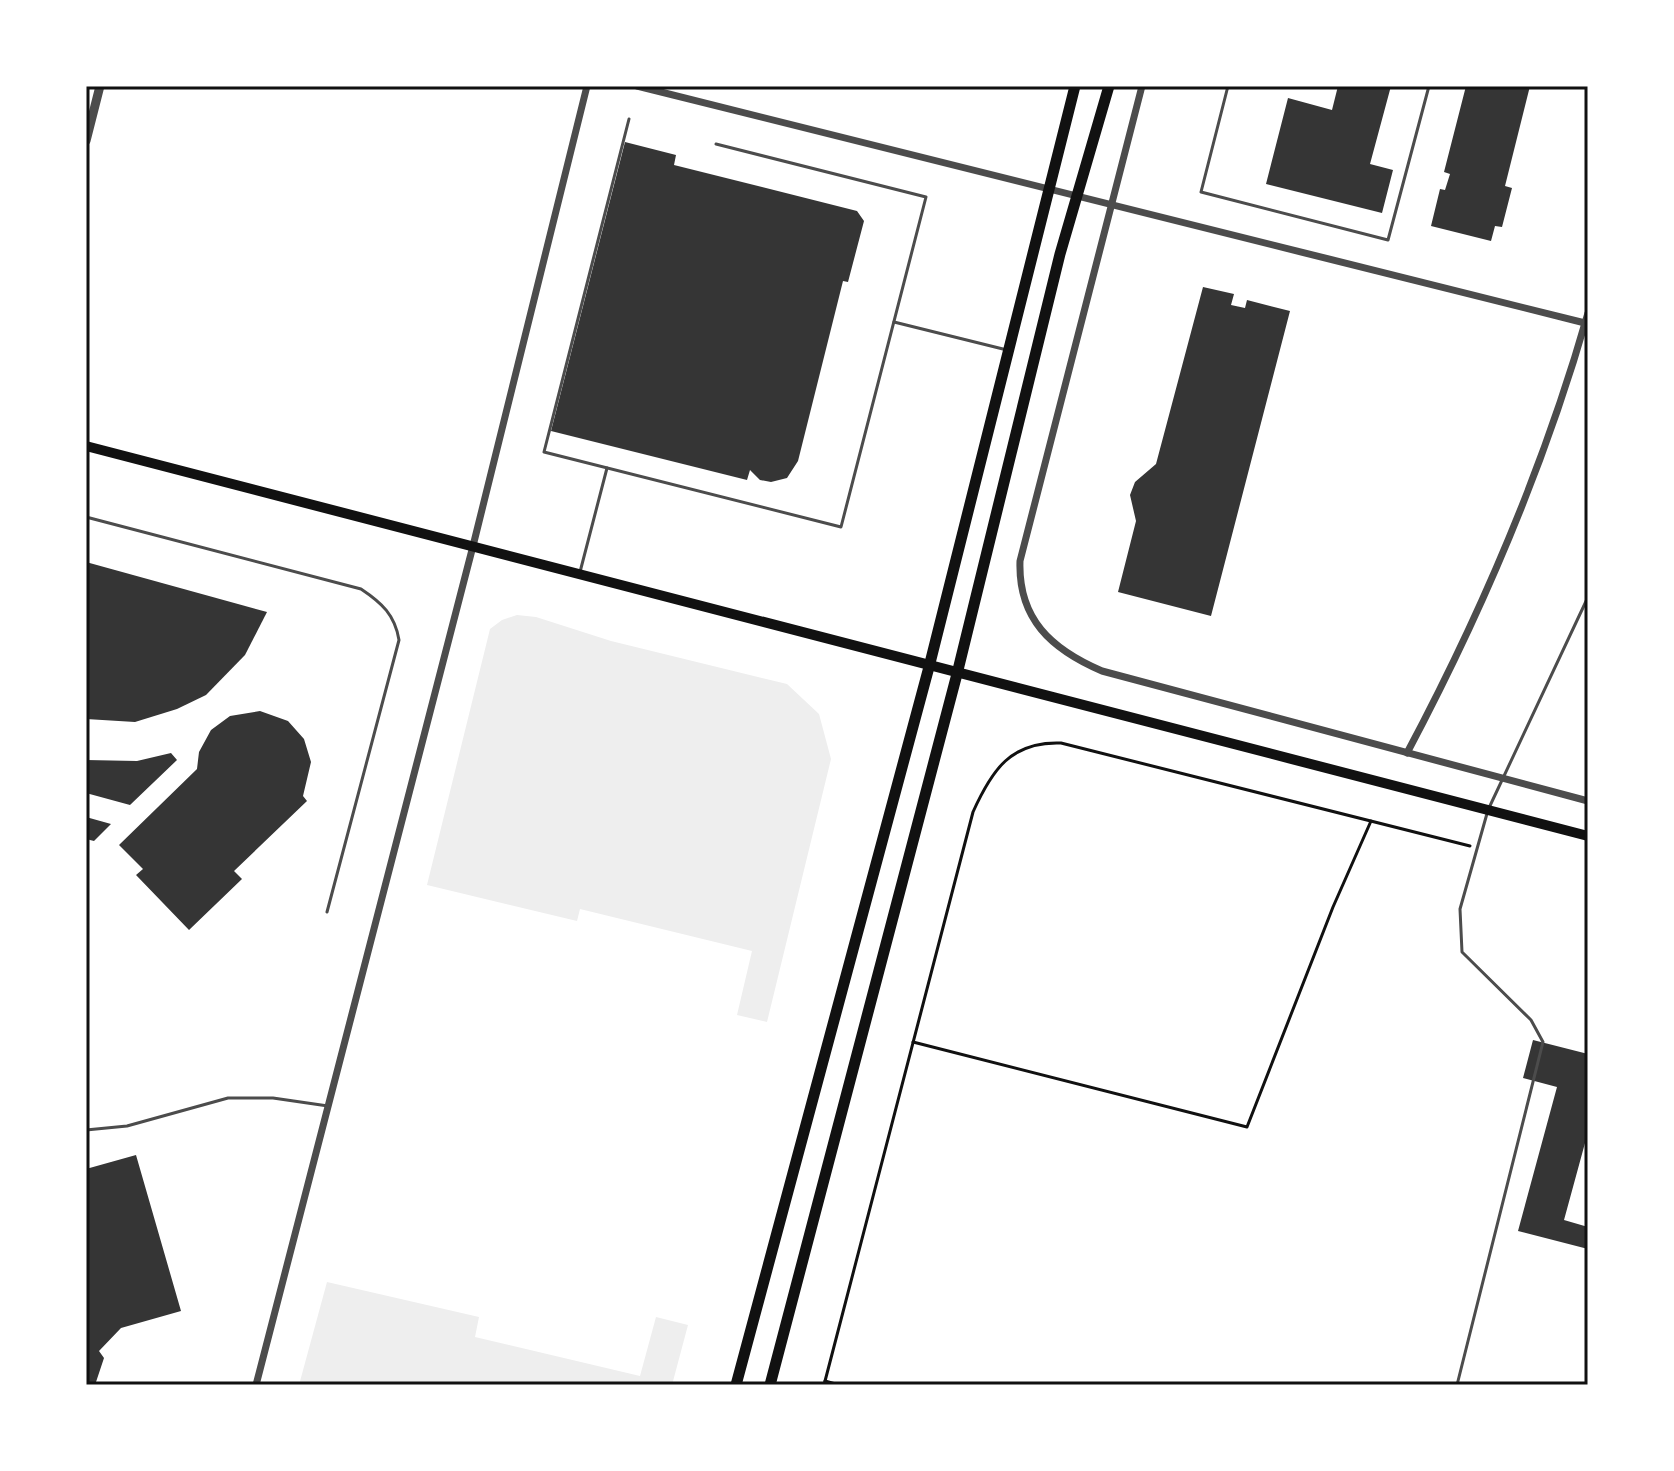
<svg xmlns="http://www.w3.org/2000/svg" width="1674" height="1471" font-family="Mulish,sans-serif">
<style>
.green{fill:#eee}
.building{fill:#353535}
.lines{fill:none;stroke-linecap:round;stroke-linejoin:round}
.path{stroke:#111;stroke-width:3}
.service{stroke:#4c4c4c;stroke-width:3}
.minor{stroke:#4c4c4c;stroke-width:7}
.tertiary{stroke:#4c4c4c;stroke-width:9}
.secondary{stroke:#111;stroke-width:10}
.primary{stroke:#111;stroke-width:11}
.neatline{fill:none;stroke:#111;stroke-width:3}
</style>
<rect width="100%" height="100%" fill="#fff"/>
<g class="green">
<polygon points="517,615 536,617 611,641 787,684 819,714 831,759 767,1022 737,1015 752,951 580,909 577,921 427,885 490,629 502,620"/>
<polygon points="327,1282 479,1317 475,1337 640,1376 656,1317 688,1325 672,1385 299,1385"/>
</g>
<g class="building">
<polygon points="1338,86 1391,86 1370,164 1393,170 1382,213 1266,184 1288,98 1332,110"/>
<polygon points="1466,86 1530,86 1505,186 1512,188 1502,227 1495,226 1491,241 1431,226 1440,189 1445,190 1450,174 1444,172"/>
<polygon points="625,142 676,155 674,165 857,211 864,221 848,282 843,281 798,461 787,478 771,482 760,480 750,470 747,480 551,431"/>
<polygon points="1203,287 1234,294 1231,305 1245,308 1247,300 1290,311 1211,616 1118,592 1136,521 1130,495 1135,482 1156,464"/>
<polygon points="86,562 267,612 245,655 206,695 177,709 135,722 86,719"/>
<polygon points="260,711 288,721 304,739 311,762 303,796 307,801 234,871 242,879 189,930 136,875 143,869 119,845 197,769 199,752 211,730 230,716"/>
<polygon points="171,753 177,760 130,805 86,793 86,760 137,761"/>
<polygon points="86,817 111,824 94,841 86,839"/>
<polygon points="1533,1040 1588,1054 1588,1132 1564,1220 1588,1227 1588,1249 1518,1231 1557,1087 1523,1078"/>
<polygon points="136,1155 181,1311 121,1328 99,1351 104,1358 95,1385 86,1385 86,1169"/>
</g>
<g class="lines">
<g class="path">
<polyline points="913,1042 1247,1127 1333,907 1371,821"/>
<polyline points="825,1381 839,1385"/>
<path d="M824 1385 973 812C992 770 1011 741 1061 743L1470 846"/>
</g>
<g class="service">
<polyline points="1228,86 1201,192 1388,240 1429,86"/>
<polyline points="629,119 544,452 841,527 926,197 716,144"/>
<polyline points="894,322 1007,350"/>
<path d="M86 517 361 589C382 603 395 615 399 640L327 912"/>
<polyline points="580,572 607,468"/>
<polyline points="86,1130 127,1126 228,1098 273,1098 328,1106"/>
<polyline points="1457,1385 1543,1042 1531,1020 1462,952 1460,909 1488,810 1588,597"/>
</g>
<g class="minor">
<polyline points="637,86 1585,323"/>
<path d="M1142 86 1020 561C1018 619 1051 649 1102 671L1588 801"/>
<path d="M1407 753C1482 612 1544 467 1588 313"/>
<polyline points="256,1385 473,546 587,86"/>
</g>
<polyline class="tertiary" points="86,141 100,86"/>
<polyline class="secondary" points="86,446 1588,836"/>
<g class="primary">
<polyline points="736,1385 929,667 1075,86"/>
<polyline points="770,1385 957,674 1060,254 1109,86"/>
</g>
</g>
<rect width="1674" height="1471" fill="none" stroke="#ffffff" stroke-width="176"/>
<rect x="88" y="88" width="1498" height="1295" class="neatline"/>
</svg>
